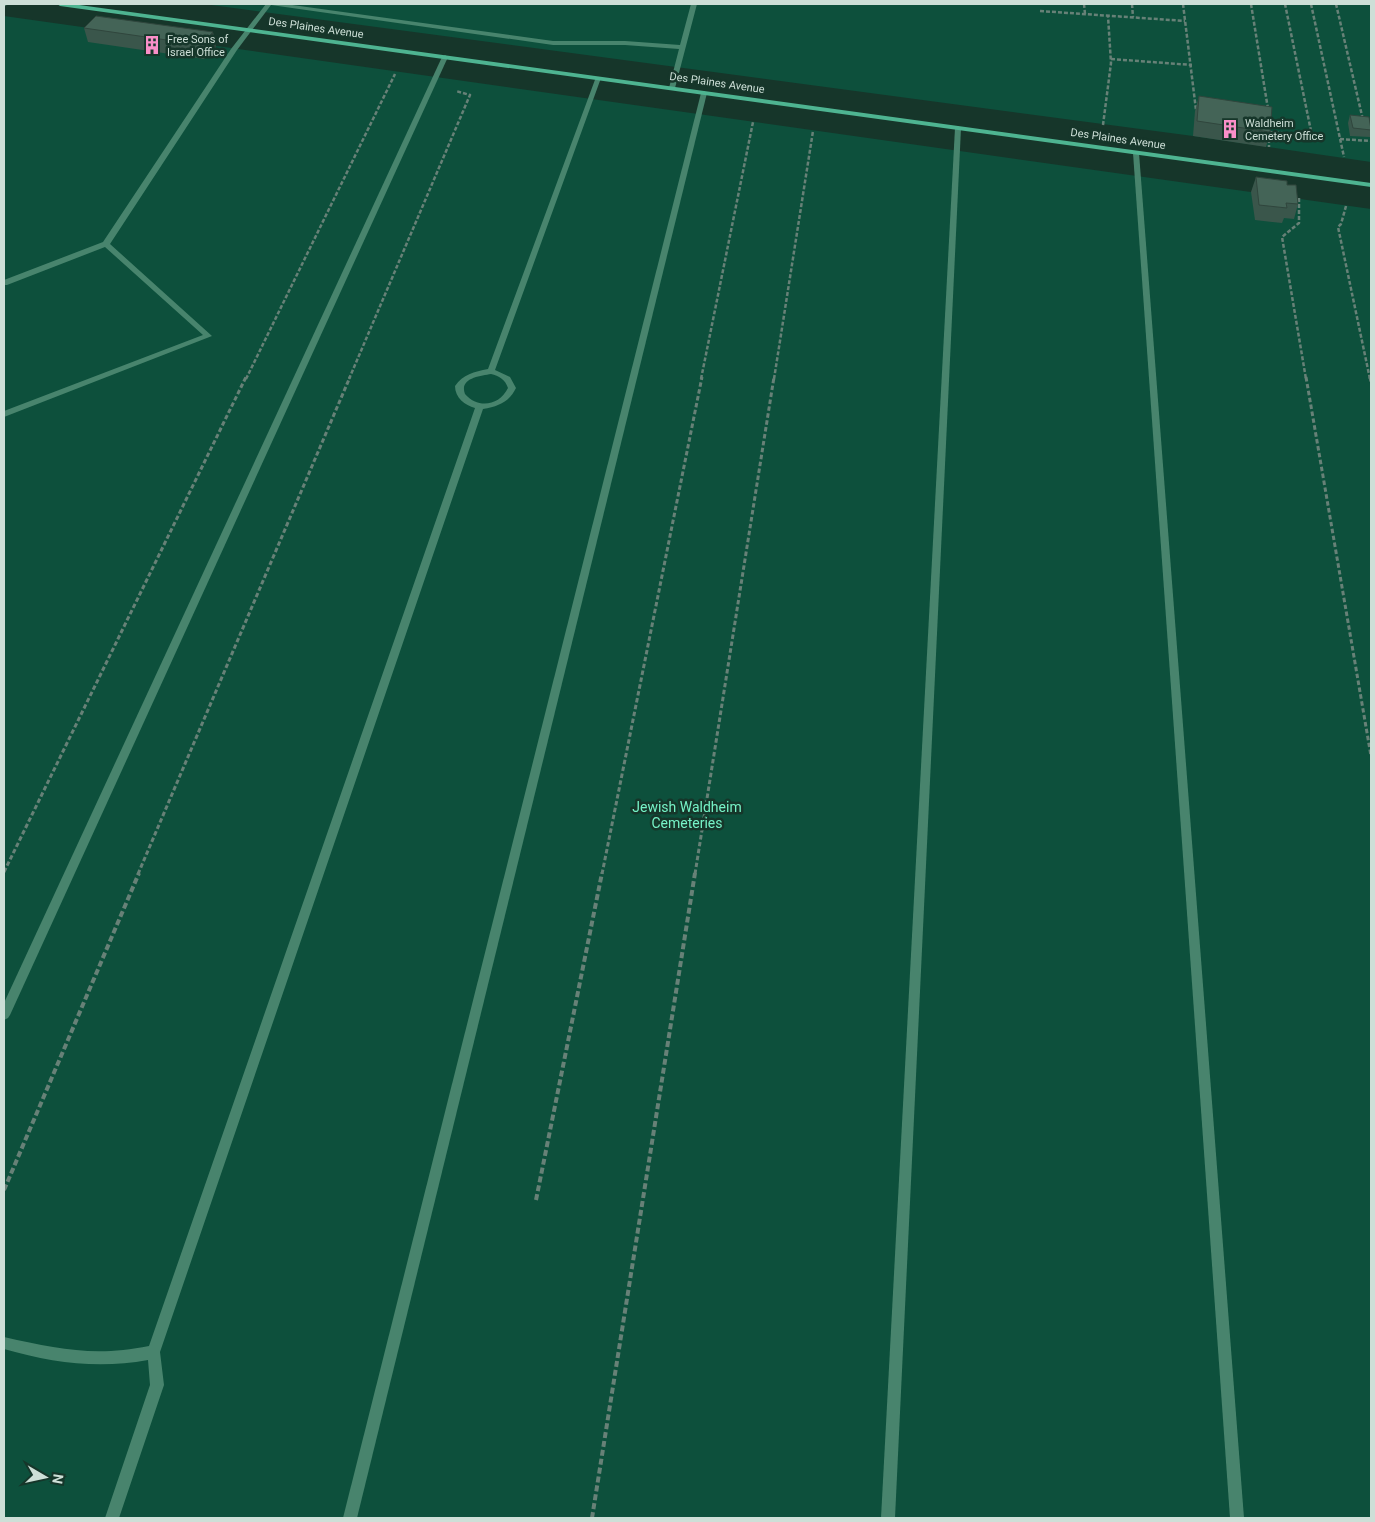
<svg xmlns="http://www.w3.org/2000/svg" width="1375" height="1522" font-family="Roboto,sans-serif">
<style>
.green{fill:#0d503c}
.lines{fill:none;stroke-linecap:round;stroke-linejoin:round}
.path-far2{stroke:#678177;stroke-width:2.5;stroke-dasharray:4 2;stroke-linecap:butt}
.path-far1{stroke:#678177;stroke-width:3;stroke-dasharray:4.5 2.5;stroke-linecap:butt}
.path{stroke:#678177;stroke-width:4;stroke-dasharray:6 3;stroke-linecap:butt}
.service{fill:#48846d;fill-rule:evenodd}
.secondary{fill:#4eb491;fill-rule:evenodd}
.wall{fill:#3a564b}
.shaded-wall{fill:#30463d}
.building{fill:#446457;stroke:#30463d}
.labels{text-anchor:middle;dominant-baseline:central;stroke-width:5;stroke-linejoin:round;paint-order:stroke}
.far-street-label{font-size:11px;fill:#cddfd7;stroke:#16362a}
.far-poi-label{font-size:11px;fill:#cddfd7;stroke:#16362a;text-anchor:start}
.park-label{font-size:14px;fill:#76f3c7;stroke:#16362a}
</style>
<rect width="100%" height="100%" fill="#16362a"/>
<g class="green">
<polygon points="204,4 1371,4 1371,162 1193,136"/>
<polygon points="4,16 1371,209 1371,1518 4,1518"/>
</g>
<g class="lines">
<g class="path-far2">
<polyline points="1084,4 1085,14"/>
<polyline points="1132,4 1133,17"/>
<polyline points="1183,4 1196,110"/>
<polyline points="1251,4 1268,109"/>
<polyline points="1311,4 1344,157"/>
<polyline points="1336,4 1363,120"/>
<polyline points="1040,11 1185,21"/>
<polyline points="1111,59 1192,65"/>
<polyline points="1103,125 1111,63 1108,16"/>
<polyline points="1269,132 1312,136 1285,4"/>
<polyline points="1269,133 1269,147"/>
<polyline points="1340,139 1371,141"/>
<polyline points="1299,198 1299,223 1282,237 1306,379"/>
<polyline points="1346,206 1341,224 1338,227 1370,379"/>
<polyline points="246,379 395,74"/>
<polyline points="349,379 470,95 456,91"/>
<polyline points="701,379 753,122"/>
<polyline points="774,379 813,131"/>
</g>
<g class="path-far1">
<polyline points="1306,377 1371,756"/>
<polyline points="1370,377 1371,382"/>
<polyline points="4,872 246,377"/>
<polyline points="138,874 350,377"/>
<polyline points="602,874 702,377"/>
<polyline points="695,874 774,377"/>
</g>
<g class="path">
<polyline points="4,1190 139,873"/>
<polyline points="536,1200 602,873"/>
<polyline points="592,1518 695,873"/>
</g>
<g class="service">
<polygon points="4,4 8,4 4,7"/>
<polygon points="266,4 285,4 553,41 625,41 680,45 691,4 697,4 675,88 672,90 669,88 679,49 625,45 553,45 271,5 237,50 110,244 212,336 4,417 4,411 203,335 105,247 7,285 4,285 4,280 103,242 231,49"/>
<polygon points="445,55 448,57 10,1015 8,1018 4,1020 4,1003 442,57"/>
<path d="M596 77 601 78 495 370 510 377 516 388C509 402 499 406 483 409L160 1352 164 1385 119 1518H105L150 1385 148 1360C99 1369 52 1363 4 1349V1337C57 1349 95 1357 149 1346L475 408C465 405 455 398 455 386 463 374 474 372 488 369ZM491 374C499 376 505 379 508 388 499 406 478 409 465 394 459 378 480 376 491 374Z"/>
<polygon points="704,91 707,93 357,1518 343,1518 701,93"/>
<polygon points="958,126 961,128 895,1518 881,1518 955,128"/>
<polygon points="1136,151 1139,153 1244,1518 1230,1518 1133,153"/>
</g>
<polygon class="secondary" points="57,4 72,4 1371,183 1371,187 60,6"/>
</g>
<g class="wall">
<polygon points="84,28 213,32 216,47 204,59 88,42"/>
<polygon points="1199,96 1270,132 1266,147 1193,136 1195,111"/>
<polygon points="1350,115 1371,126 1371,132 1370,137 1350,136 1348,123"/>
<polygon points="1256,177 1287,185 1298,204 1294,219 1284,218 1282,223 1255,220 1251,192"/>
</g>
<polygon class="shaded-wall" points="213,32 216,47 204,59 201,45"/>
<g class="building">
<polygon points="96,16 213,32 201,45 84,28"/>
<polygon points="1199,96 1272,107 1270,132 1197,121"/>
<polygon points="1350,115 1369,117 1371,130 1353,128"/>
<polygon points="1256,177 1287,181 1287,185 1296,185 1298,204 1286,203 1287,208 1259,205"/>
</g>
<defs>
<g id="building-bare" transform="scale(1.5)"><path d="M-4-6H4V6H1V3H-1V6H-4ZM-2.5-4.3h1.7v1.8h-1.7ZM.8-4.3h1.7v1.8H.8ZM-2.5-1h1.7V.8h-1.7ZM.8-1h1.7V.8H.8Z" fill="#f98fc8" stroke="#16362a" stroke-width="2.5" paint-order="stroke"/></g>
</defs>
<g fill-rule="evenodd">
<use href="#building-bare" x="152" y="45"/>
<use href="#building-bare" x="1230" y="129"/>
</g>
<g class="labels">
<g class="far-street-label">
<text transform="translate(316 28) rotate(8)">Des Plaines Avenue</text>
<text transform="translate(717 83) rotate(8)">Des Plaines Avenue</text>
<text transform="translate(1118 139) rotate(8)">Des Plaines Avenue</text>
</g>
<g class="far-poi-label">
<text x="167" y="39">Free Sons of<tspan x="167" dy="13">Israel Office</tspan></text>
<text x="1245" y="123">Waldheim<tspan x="1245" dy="13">Cemetery Office</tspan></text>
</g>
<g class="park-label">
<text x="687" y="807">Jewish Waldheim<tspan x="687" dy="16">Cemeteries</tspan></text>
</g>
</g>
<rect width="1375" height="1522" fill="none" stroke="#cddfd7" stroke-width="10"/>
<g transform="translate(45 1477) rotate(99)" stroke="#16362a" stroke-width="4" paint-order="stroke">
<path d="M0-4L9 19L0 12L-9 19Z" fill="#cddfd7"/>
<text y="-8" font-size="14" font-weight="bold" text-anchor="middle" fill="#cddfd7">N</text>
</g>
</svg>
